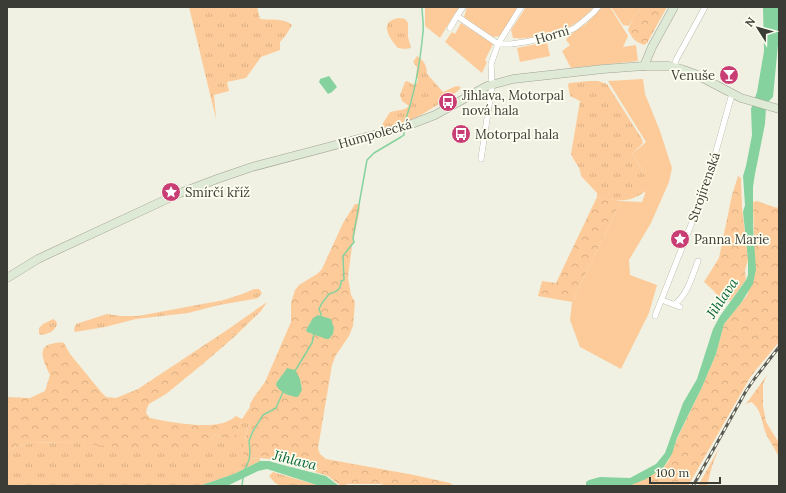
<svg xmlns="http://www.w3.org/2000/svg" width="786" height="493" font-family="Lora,serif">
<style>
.grass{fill:url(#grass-tufts)}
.forest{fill:url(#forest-crowns);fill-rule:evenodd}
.garden{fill:#fdcb99}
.water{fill:#86d29f}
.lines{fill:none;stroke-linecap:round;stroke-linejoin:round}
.stream{stroke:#86d29f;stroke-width:1.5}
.street-casing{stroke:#a1a294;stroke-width:6}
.secondary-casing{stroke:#a1a294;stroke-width:9}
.street{stroke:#fff;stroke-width:5.5}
.secondary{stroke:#dfead6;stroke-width:8}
.rail-casing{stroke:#595a53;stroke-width:3}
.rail{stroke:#fdfeef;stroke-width:1.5;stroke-dasharray:4.5;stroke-linecap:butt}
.labels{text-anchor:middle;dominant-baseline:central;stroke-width:3.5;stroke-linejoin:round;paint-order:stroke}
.street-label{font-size:13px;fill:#3b3c36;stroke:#fdfeef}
.poi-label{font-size:13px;fill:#3b3c36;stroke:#fdfeef;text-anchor:start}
.water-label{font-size:14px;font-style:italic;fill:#046335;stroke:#fdfeef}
</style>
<defs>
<pattern id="grass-tufts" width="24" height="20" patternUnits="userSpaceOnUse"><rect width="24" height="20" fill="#fdcb99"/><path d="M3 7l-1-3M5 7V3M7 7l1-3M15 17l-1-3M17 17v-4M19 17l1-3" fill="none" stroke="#daaf84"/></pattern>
<pattern id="forest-crowns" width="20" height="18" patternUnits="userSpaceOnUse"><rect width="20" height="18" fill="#fdcb99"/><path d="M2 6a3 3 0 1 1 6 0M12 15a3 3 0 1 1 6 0" fill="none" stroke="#daaf84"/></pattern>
</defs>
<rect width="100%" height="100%" fill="#f0f1e2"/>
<g class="grass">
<path d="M189 7H257L260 19C269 20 285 18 292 25L286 35 280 42V50L261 57 246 78 227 82 229 91 214 95 216 119Z"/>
<path d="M399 18 405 19 408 23V37L411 48 405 49 398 48C389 38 378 21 399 18Z"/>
<path d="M417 56C424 60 427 66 427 74L443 92 456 86 461 87 459 90C438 105 406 128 380 128L390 112 405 109 409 106 402 101 400 95 405 82 407 81 414 85 417 83 418 79 416 76 417 67 413 62Z"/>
<path d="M589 81H598L607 84 642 139 643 143 632 154 647 178V190C629 204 618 201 597 197V193L581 176C580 165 575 164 571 154L580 101 570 96 568 85 569 83Z"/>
<polygon points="254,289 259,289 262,293 258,298 254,299 219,305 188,313 136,319 105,327 75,332 74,329 76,324 107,314 121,316 138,316 224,300 245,293"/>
<polygon points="267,302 261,311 234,337 231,330 227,330"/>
<path d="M53 319 56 321 57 325C53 332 50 333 42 335L39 334V328L43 324Z"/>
<polygon points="250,407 250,420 245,439 249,459 260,458 260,461 234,474 199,486 7,486 7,450 30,443 65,442 104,445 210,441 214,434 225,439 237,433 242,419"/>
<polygon points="273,472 320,486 281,486 275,483 269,476"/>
</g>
<g class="forest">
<path d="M641 7H667L647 43 644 45C635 42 632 38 628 30L635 13 637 15Z"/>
<polygon points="738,176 741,178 742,207 748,260 745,270 746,280 731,300 724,303 721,301 714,291 704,282 719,258 732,195"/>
<polygon points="597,197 621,201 572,302 538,296 542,281 556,283"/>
<polygon points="757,201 777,208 779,204 779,342 751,376 688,486 629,486 654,474 663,468 669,460 677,439 702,387 716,354 724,324 748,294 754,243 753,202"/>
<path d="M355 204H359L360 209 352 246 348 277 351 295 355 302 353 326 349 336 336 355 332 365 318 448 320 454 326 459 414 475 450 483 454 486H389L380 484H347L345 486H341L328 476 305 469 288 461 260 458 249 459 242 452 250 420V404L254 397 265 382 291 322V303L295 290 299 285 317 274 322 269 343 223ZM318 315 321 316 314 334H311L309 324ZM286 370 300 379 302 390 277 380 283 376Z"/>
<path d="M227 330H231L234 337 204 363 166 394 149 404 147 408 146 413 150 418C169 422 210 430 228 421 231 420 233 418 236 416L242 419 237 433 234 437 225 439 214 434 210 441 204 448 183 450H148L65 442 30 443 7 450V397L30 398 45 391 50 375C46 366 35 347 51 344 55 343 59 342 64 343L70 354 102 393 106 397 116 398 138 389Z"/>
<path d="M767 375 763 384V406L766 422 779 443V457C775 449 770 442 766 434 762 424 761 407 751 402L746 404Z"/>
<polygon points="719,448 712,466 707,486 698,486"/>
</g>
<g class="garden">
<polygon points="425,7 459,7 440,38 425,26"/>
<polygon points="467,7 519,7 500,36 493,37 464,17"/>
<path d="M526 7H594C576 27 560 33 535 37 527 38 520 39 513 38L511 30Z"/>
<polygon points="602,7 610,7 628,36 623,47 636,45 638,61 571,68 562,51 570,45 566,40 568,37 568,36 587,23"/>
<polygon points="611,7 641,7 637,15 635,14 629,26 623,25"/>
<polygon points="461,23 493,44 485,60 487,62 482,73 445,42 452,32 455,34"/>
<polygon points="547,42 550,56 520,62 517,48"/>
<path d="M643 79 645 94 660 131 672 168 669 182 651 223 629 260 630 275 657 285 649 313 621 369 580 347 570 320 572 302 621 201 642 202C652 178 644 174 632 154L646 142 608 81Z"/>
</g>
<g class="water">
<polygon points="763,7 778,7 779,34 773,97 767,103 766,108 765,124 755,174 753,187 753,227 756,269 753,284 741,303 724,324 716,354 702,387 677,438 672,454 663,468 646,479 629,486 586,486 586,482 589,480 600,477 630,478 656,464 665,453 683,403 697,379 713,329 720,316 746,280 748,275 748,260 743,212 745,205 743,176 746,166 752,135 751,109 757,92 764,51"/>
<polygon points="329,76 337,87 332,92 328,94 319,82 320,79"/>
<polygon points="318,315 331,319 334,328 333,334 329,339 326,339 307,332 306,330 313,318"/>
<path d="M287 368 295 370 300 379 302 390 298 397C290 397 279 392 276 385 276 381 284 374 287 368Z"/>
<polygon points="260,461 269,461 283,465 326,476 339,486 320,486 267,469 258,471 227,486 199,486 234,474"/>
</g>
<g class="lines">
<g class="stream">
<path d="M404 124C415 94 420 64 423 32 424 24 422 15 422 7"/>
<path d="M321 317V314L319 309 322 303 329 294C336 292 341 290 341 281L344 280 343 256 354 242 353 238 367 160 374 153 401 137 404 135V131"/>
<polyline points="295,371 312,343 314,334"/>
<polyline points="245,469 249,460 250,452 249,441 253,431 263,415 276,408 283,392"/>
<polyline points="242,486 243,478"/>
</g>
<g class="street-casing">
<g id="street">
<polyline points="463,7 457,16 498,44 511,44 525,42 559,35 575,28 593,13 598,7"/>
<polyline points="450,28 457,16"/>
<polyline points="674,67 676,60 705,7"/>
<polyline points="481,159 492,85 491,64 498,44 521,7"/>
<polyline points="662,300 680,307"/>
<path d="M675 304C688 294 692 276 698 261"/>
<polyline points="655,316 706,187 732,94"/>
</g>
</g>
<g class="secondary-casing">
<g id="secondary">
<polyline points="644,66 652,47 674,7"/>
<polyline points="7,278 38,259 55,251 180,193 217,179 252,167 404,127 435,115 487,86 513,79 603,69 644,66 669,66 681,69 695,74 741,98 779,109"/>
</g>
</g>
<use href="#street" class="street"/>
<use href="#secondary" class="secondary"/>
<g class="rail-casing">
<polyline id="rail" points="693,486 746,391 755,378 779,347"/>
</g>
<use href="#rail" class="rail"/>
</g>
<defs>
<g id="bar-disc" transform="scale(1)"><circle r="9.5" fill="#c83d73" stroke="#fdfeef"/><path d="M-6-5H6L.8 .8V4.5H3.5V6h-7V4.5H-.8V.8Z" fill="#fff"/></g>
<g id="bus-disc" transform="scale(1)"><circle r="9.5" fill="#c83d73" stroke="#fdfeef"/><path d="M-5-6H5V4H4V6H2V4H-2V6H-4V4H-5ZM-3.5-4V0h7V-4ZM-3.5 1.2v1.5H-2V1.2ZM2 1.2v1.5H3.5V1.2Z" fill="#fff"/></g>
<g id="sight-disc" transform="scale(1)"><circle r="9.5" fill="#c83d73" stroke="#fdfeef"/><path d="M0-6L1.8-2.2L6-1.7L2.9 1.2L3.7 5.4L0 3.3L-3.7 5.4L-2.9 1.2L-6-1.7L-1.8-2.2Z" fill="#fff"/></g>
</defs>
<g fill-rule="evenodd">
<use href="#bar-disc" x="729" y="75"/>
<use href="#bus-disc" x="448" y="102"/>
<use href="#bus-disc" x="461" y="134"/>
<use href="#sight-disc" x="171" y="192"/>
<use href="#sight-disc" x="680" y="239"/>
</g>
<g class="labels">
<g class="street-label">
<text transform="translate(552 35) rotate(-17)">Horní</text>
<text transform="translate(375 134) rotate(-16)">Humpolecká</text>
<text transform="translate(704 187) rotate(-71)">Strojírenská</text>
</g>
<g class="poi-label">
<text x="715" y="75" text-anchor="end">Venuše</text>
<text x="462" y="95">Jihlava, Motorpal<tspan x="462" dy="15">nová hala</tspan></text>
<text x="475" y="134">Motorpal hala</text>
<text x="185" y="192">Smírčí kříž</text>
<text x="694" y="239">Panna Marie</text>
</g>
<g class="water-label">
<text transform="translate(722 298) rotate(-56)">Jihlava</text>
<text transform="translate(295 460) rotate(14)">Jihlava</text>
</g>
</g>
<rect width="786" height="493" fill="none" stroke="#3b3c36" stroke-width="16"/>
<g transform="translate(758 28) rotate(307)" stroke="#fdfeef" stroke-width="3" paint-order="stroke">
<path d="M0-3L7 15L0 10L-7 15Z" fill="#3b3c36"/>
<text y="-6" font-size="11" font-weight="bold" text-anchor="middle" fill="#3b3c36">N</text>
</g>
<path d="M650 477v6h70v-6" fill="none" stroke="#3b3c36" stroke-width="2"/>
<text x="656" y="477" font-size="12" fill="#3b3c36" stroke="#fdfeef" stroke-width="3" paint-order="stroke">100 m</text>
</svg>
